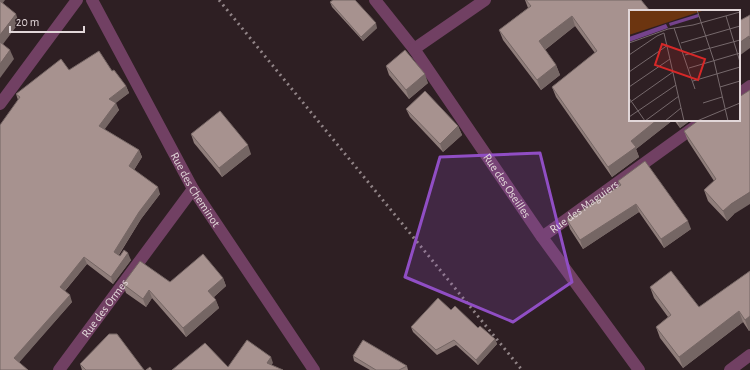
<svg xmlns="http://www.w3.org/2000/svg" width="750" height="370" font-family="'Alegreya Sans',sans-serif">
<style>
.lines{fill:none;stroke-linecap:round;stroke-linejoin:round}
.street{stroke:#714063;stroke-width:12}
.rail{stroke:#918487;stroke-width:3;stroke-dasharray:2 4;stroke-linecap:butt}
.wall{fill:#907e7b}
.shaded-wall{fill:#756664}
.building{fill:#a7928f;stroke:#756664}
.marked{fill:#904ec4;fill-opacity:0.2;stroke:#904ec4;stroke-width:3;stroke-linejoin:round}
.labels{text-anchor:middle;dominant-baseline:central;stroke-width:4;stroke-linejoin:round;paint-order:stroke}
.street-label{font-size:12px;fill:#e2d7d9;stroke:#2e1f23}
.inset-road{fill:none;stroke:#76696c;stroke-width:1}
.view{fill:#d62828;fill-opacity:0.15;stroke:#d62828;stroke-width:2}
.inset-edge{fill:none;stroke:#e2d7d9;stroke-width:2}
</style>
<rect width="100%" height="100%" fill="#2e1f23"/>
<g class="lines">
<g class="street">
<path id="s1" d="M92 0 193 189 314 370"/>
<path id="s2" d="M375 0 414 49 542 237 639 370"/>
<polyline points="414,49 485,0"/>
<polyline points="739,94 750,86"/>
<polyline points="0,104 77,0"/>
<path id="s3" d="M542 237 704 120"/>
<path id="s4" d="M59 370 193 189"/>
<polyline points="730,370 750,355"/>
</g>
<polyline class="rail" points="219,0 522,370"/>
</g>
<g class="wall">
<polygon points="525,0 641,0 630,120 673,120 636,149 639,157 612,177 556,97 552,87 595,53 575,26 545,50 556,65 560,75 541,90 503,40 499,30 528,8"/>
<polygon points="330,2 377,28 363,41 332,7"/>
<polygon points="386,66 428,83 409,99 389,75"/>
<polygon points="69,70 112,71 126,86 129,93 115,103 119,110 104,129 139,150 142,157 134,170 160,194 141,219 119,255 131,260 113,284 87,264 65,291 72,302 19,362 0,370 18,100 16,94"/>
<polygon points="406,109 458,126 462,135 443,152 410,117"/>
<polygon points="674,120 691,120 680,128"/>
<polygon points="699,120 734,214 727,221 708,201 704,190 714,181 688,141 684,131"/>
<polygon points="191,134 251,154 222,177 194,143"/>
<polygon points="618,181 691,229 664,248 639,212 583,249 570,229 567,220 619,186"/>
<polygon points="750,271 750,330 749,331 743,322 683,368 660,338 656,327 668,317 654,298 650,287 699,307"/>
<polygon points="223,278 226,286 214,297 219,308 186,337 152,298 146,307 126,293 123,284 170,282"/>
<polygon points="451,310 495,339 497,344 478,365 456,345 437,355 413,332 411,327"/>
<polygon points="353,356 407,366 408,370 370,370 354,361"/>
<polygon points="80,364 144,370 82,370"/>
</g>
<g class="shaded-wall">
<polygon points="0,0 5,0 0,7"/>
<polygon points="16,14 19,23 0,48 0,35"/>
<polygon points="572,16 575,26 542,52 539,41"/>
<polygon points="376,23 377,28 363,41 361,37"/>
<polygon points="749,36 750,39 750,48 739,56 739,43"/>
<polygon points="10,50 14,59 0,78 0,64"/>
<polygon points="556,65 560,75 541,90 537,80"/>
<polygon points="425,74 428,83 409,99 406,90"/>
<polygon points="126,86 129,93 112,106 109,99"/>
<polygon points="116,103 119,110 102,133 99,126"/>
<polygon points="657,120 673,120 636,149 639,157 612,177 608,167 631,141"/>
<polygon points="677,120 691,120 680,128"/>
<polygon points="458,126 462,135 443,152 440,144"/>
<polygon points="248,145 251,154 222,177 219,168"/>
<polygon points="139,150 142,157 132,173 129,166"/>
<polygon points="158,187 160,194 141,219 116,259 114,252 139,212"/>
<polygon points="750,192 750,204 734,214 727,221 723,211 731,204"/>
<polygon points="636,204 639,212 583,249 580,240"/>
<polygon points="688,221 691,229 664,248 661,239"/>
<polygon points="128,253 131,260 113,284 111,277"/>
<polygon points="84,257 87,264 62,294 60,287"/>
<polygon points="223,278 226,286 211,299 208,291"/>
<polygon points="149,290 152,298 146,307 143,299"/>
<polygon points="70,295 72,302 17,365 14,358"/>
<polygon points="216,300 219,308 186,337 183,328"/>
<polygon points="739,311 743,322 683,368 679,357"/>
<polygon points="750,316 750,330 749,331 745,320"/>
<polygon points="495,339 497,344 478,365 476,360"/>
<polygon points="271,357 273,363 269,369 267,363"/>
</g>
<g class="building">
<polygon points="333,0 355,0 376,23 361,37 330,2"/>
<polygon points="526,0 641,0 650,11 630,11 630,120 657,120 631,141 636,147 608,167 552,87 597,51 572,16 539,41 556,65 537,80 499,30 531,6"/>
<polygon points="0,1 16,14 0,35"/>
<polygon points="750,15 750,38 749,36 739,43 739,21"/>
<polygon points="0,42 10,50 0,64"/>
<polygon points="405,50 425,74 406,90 386,66"/>
<polygon points="99,51 112,71 114,70 126,86 109,99 116,103 99,126 139,150 129,166 158,187 139,212 114,252 120,256 124,250 128,253 111,277 84,257 60,287 70,295 14,358 28,370 0,370 0,125 20,97 16,94 61,59 69,70"/>
<polygon points="750,90 750,192 731,204 723,211 704,190 716,179 684,131 699,120 739,120 739,97"/>
<polygon points="425,91 458,126 440,144 406,109"/>
<polygon points="220,111 248,145 219,168 191,134"/>
<polygon points="645,161 688,221 661,239 636,204 580,240 567,220 621,185 618,181"/>
<polygon points="203,254 223,278 208,291 216,300 183,328 149,290 143,299 123,284 140,261 170,282"/>
<polygon points="671,271 699,307 750,271 750,316 745,320 739,311 679,357 656,327 671,315 650,287"/>
<polygon points="438,298 451,310 455,306 478,328 480,326 495,339 476,360 454,340 436,350 411,327"/>
<polygon points="109,334 117,334 144,370 86,370 80,364"/>
<polygon points="247,340 271,357 267,363 283,370 172,370 205,343 228,367"/>
<polygon points="363,340 407,366 399,370 376,370 353,356"/>
<polygon points="150,367 152,370 146,370"/>
</g>
<path class="marked" d="M540 153 572 282 513 322 405 277 440 157Z"/>
<g class="labels">
<g class="street-label">
<text stroke="none"><textPath href="#s2" startOffset="228">Rue des Oseilles</textPath></text>
<text stroke="none"><textPath href="#s1" startOffset="216">Rue des Cheminot</textPath></text>
<text stroke="none"><textPath href="#s3" startOffset="52">Rue des Maguiers</textPath></text>
<text stroke="none"><textPath href="#s4" startOffset="77">Rue des Ormes</textPath></text>
</g>
</g>
<g transform="translate(629 10)">
<rect width="111" height="111" fill="#2e1f23"/>
<path d="M0 0H76L0 25Z" fill="#6c3510"/>
<path d="M69 4 70 7 41 16 40 13ZM37 14 39 18 0 32V27Z" fill="#75438d"/>
<path class="inset-road" d="M68 0 85 51 99 111M97 6 111 52M45 18 66 79M0 33 39 19 64 15 111 2M52 33 111 16M0 45 28 26 35 23 55 111M56 45 111 30M60 58 111 43M0 62 39 35M64 71 111 57M0 77 41 49M91 77 111 71M0 88 16 111M0 93 44 62M74 93 93 87M0 107 47 75M16 111 50 86M36 111 52 98M68 111 111 93"/>
<path class="view" d="M33 34 76 49 69 70 26 55Z"/>
<rect width="111" height="111" class="inset-edge"/>
</g>
<path d="M10 26v6h74v-6" fill="none" stroke="#e2d7d9" stroke-width="2"/>
<text x="16" y="26" font-size="12" fill="#e2d7d9" stroke="#2e1f23" stroke-width="3" paint-order="stroke">20 m</text>
</svg>
